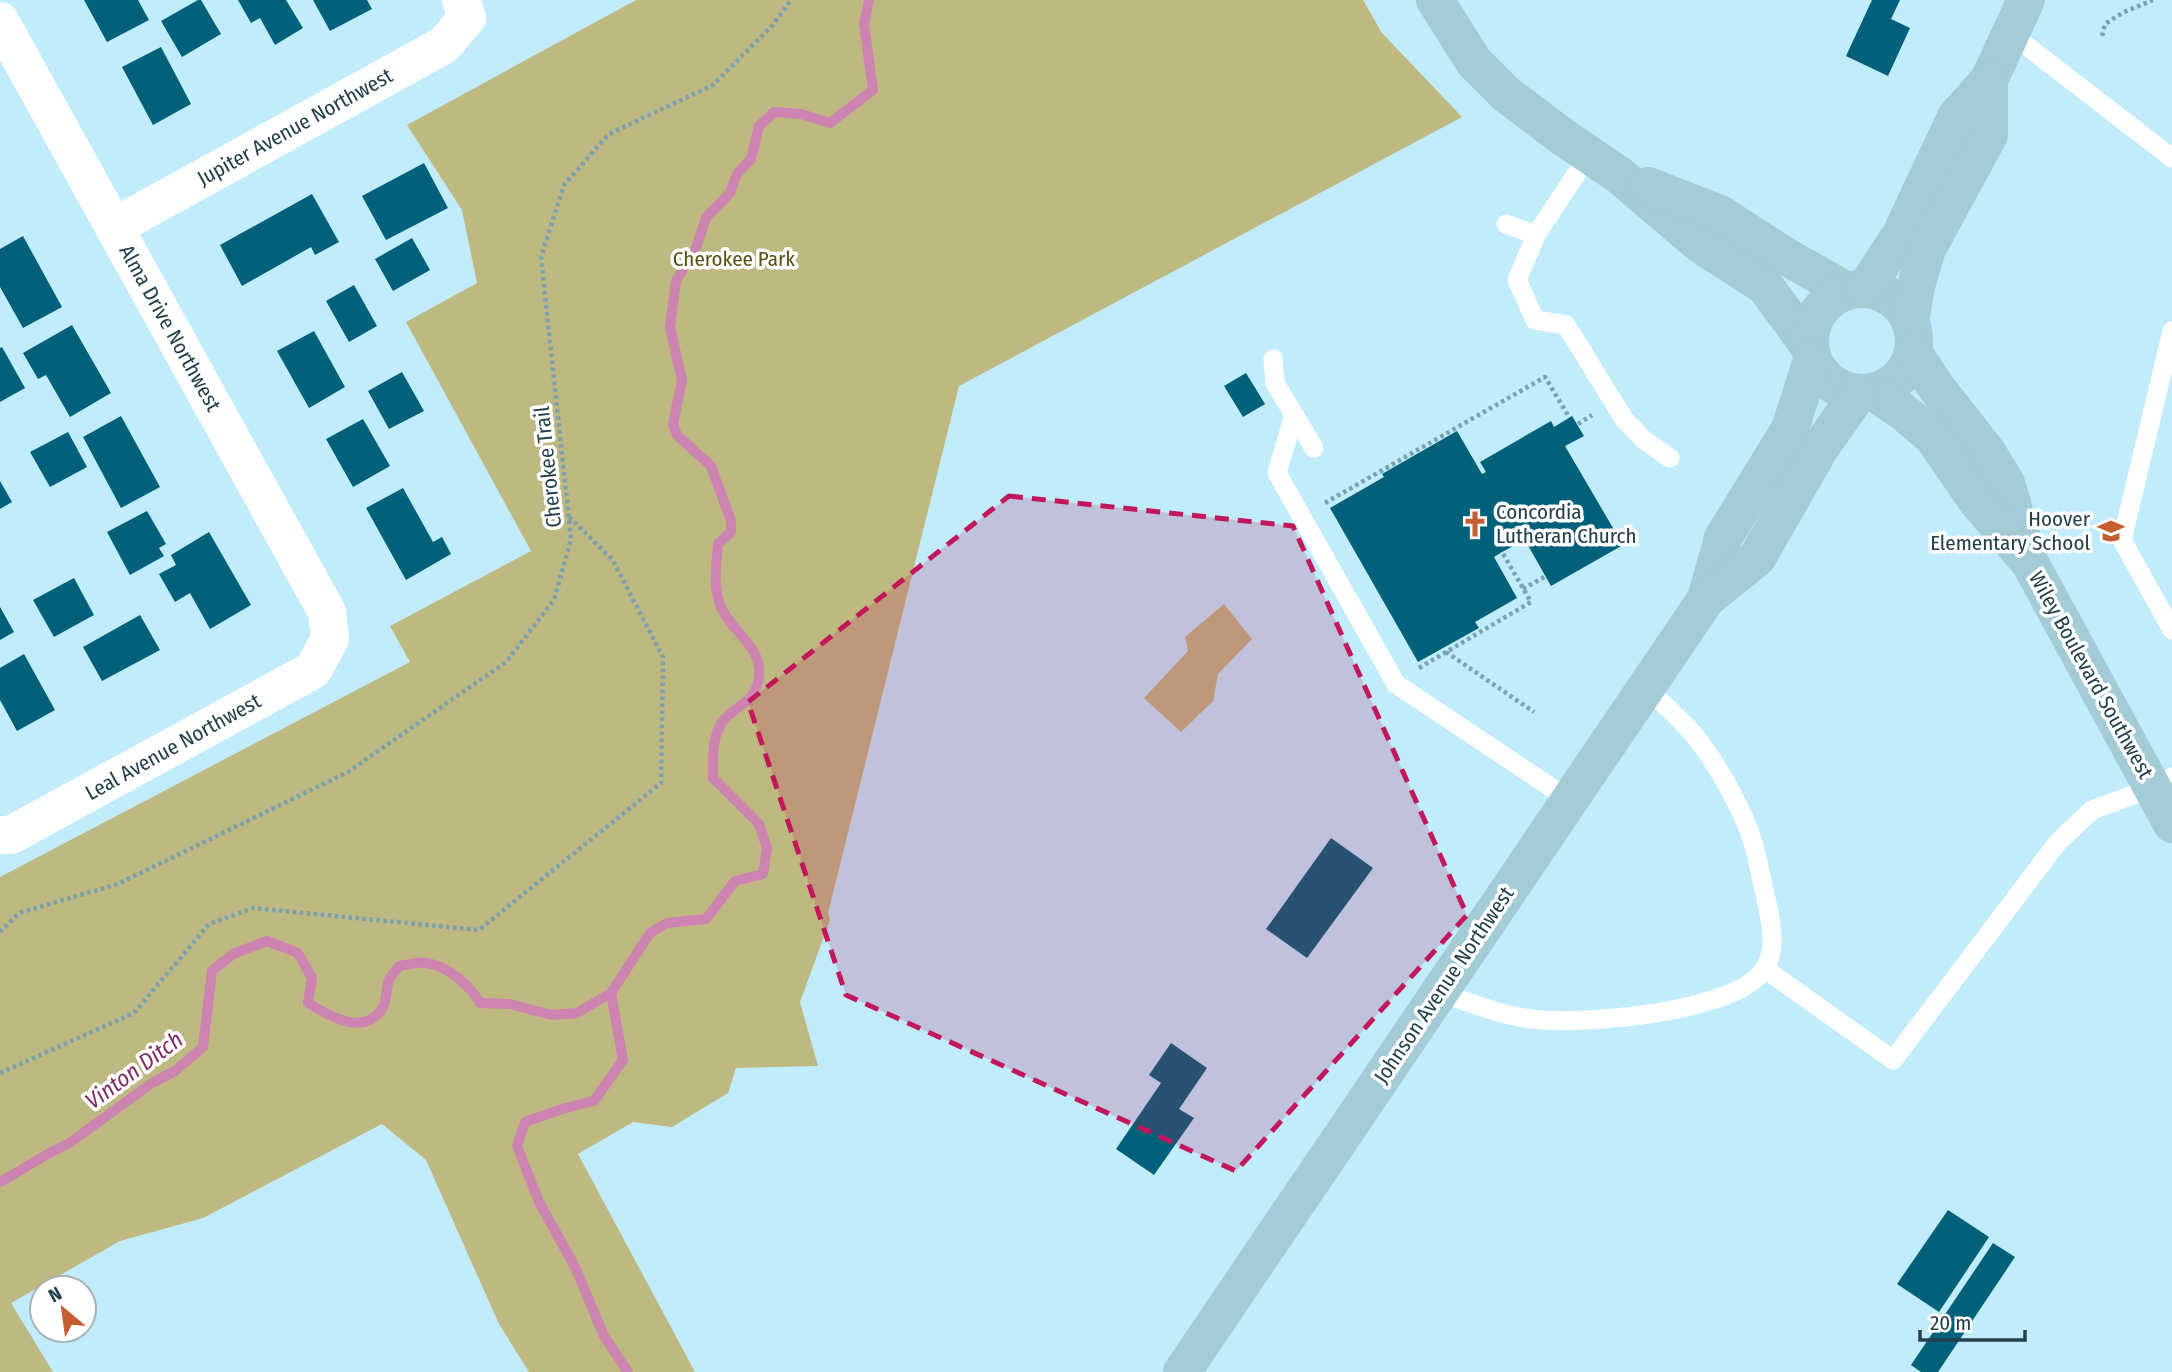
<svg xmlns="http://www.w3.org/2000/svg" width="2172" height="1372" font-family="'Fira Sans Condensed',sans-serif">
<style>
.green{fill:#beb881}
.lines{fill:none;stroke-linecap:round;stroke-linejoin:round}
.stream{stroke:#cd84b0;stroke-width:10}
.building{fill:#01617a}
.path{stroke:#7aa1af;stroke-width:4.5;stroke-dasharray:3.5 3.5;stroke-linecap:butt}
.lane{stroke:#fff;stroke-width:19}
.street{stroke:#fff;stroke-width:38}
.secondary{stroke:#a3ccd6;stroke-width:38}
.marked{fill:#c2185b;fill-opacity:0.2;stroke:#c2185b;stroke-width:5;stroke-dasharray:14 9;stroke-linejoin:round}
.labels{text-anchor:middle;dominant-baseline:central;stroke-width:7;stroke-linejoin:round;paint-order:stroke}
.street-label{font-size:21px;fill:#21404b;stroke:#fff}
.park-label{font-size:21px;fill:#575010;stroke:#fff}
.poi-label{font-size:21px;fill:#21404b;stroke:#fff;text-anchor:start}
.water-label{font-size:23px;font-style:italic;fill:#812b65;stroke:#fff}
</style>
<rect width="100%" height="100%" fill="#c0ecfc"/>
<g class="green">
<polygon points="636,0 1363,0 1382,33 1462,117 959,386 828,913 830,920 800,1002 818,1066 736,1068 728,1093 672,1127 633,1122 578,1154 695,1372 529,1372 499,1324 426,1160 382,1124 203,1218 120,1241 11,1303 53,1372 0,1372 0,877 410,662 390,626 531,551 406,322 477,283 462,210 407,125"/>
<polygon points="1224,604 1252,639 1218,674 1213,701 1181,732 1144,698 1188,651 1185,637"/>
</g>
<g class="lines">
<g class="stream">
<polyline points="611,993 623,1060 594,1101 562,1109 525,1122 517,1146 539,1202 575,1267 604,1336 628,1372"/>
<path d="M0 1182C23 1170 44 1154 68 1144L152 1083 175 1071 203 1047 212 971 233 954 267 941 298 953 312 978 308 1003C329 1016 366 1038 383 1007 387 999 386 988 389 980 391 975 396 971 399 966 408 965 419 961 427 963 450 967 469 985 480 1003L510 1004 552 1015 577 1013 611 993 650 933 667 923 706 919 735 881 763 874 767 848 759 824 713 778C713 759 711 738 723 721 736 705 757 701 759 677 763 650 736 634 724 613 712 592 716 567 718 544L731 532V521L711 466 677 435 673 424 682 380 670 327 676 281 696 248 706 218 730 193 737 174 751 159 759 126 774 112 801 114 830 123 873 90 864 24 869 0"/>
</g>
</g>
<g class="building">
<polygon points="84,0 138,0 149,20 107,42"/>
<polygon points="198,0 201,0 221,34 182,57 161,21"/>
<polygon points="238,0 286,0 303,28 275,45 260,18 251,23"/>
<polygon points="313,0 367,0 372,9 330,31"/>
<polygon points="1872,0 1900,0 1891,19 1910,28 1888,76 1846,56"/>
<polygon points="161,47 191,104 153,125 122,67"/>
<polygon points="424,163 448,208 386,240 362,196"/>
<polygon points="312,194 339,242 315,255 311,247 242,286 220,245"/>
<polygon points="23,236 62,307 23,328 0,287 0,249"/>
<polygon points="412,238 430,270 393,291 375,259"/>
<polygon points="354,285 377,326 349,342 326,301"/>
<polygon points="72,325 111,393 70,417 46,375 38,379 23,353"/>
<polygon points="314,331 345,387 309,408 277,351"/>
<polygon points="2,347 25,388 0,402 0,348"/>
<polygon points="402,372 424,411 389,429 368,391"/>
<polygon points="1246,373 1265,404 1243,417 1224,386"/>
<polygon points="121,416 160,487 121,508 83,437"/>
<polygon points="1572,416 1584,436 1565,446 1623,545 1551,586 1525,540 1502,552 1494,557 1517,598 1475,622 1479,628 1418,662 1330,508 1384,477 1382,474 1457,431 1482,474 1486,472 1480,462 1551,421 1554,427"/>
<polygon points="363,419 390,466 353,487 326,439"/>
<polygon points="68,432 87,467 50,487 30,452"/>
<polygon points="0,481 12,502 0,509"/>
<polygon points="403,488 433,542 442,537 451,554 406,580 366,508"/>
<polygon points="147,511 166,544 159,548 164,556 130,575 107,532"/>
<polygon points="209,532 251,605 210,629 190,593 175,602 159,574 176,565 171,555"/>
<polygon points="74,578 94,615 54,637 33,600"/>
<polygon points="0,607 14,632 0,640"/>
<polygon points="140,615 160,650 102,681 83,647"/>
<polygon points="24,654 55,710 17,731 0,700 0,668"/>
<polygon points="1331,838 1373,868 1307,958 1266,929"/>
<polygon points="1171,1043 1207,1068 1179,1109 1194,1118 1154,1175 1116,1149 1161,1083 1149,1075"/>
<polygon points="1948,1210 1989,1237 1939,1312 1897,1284"/>
<polygon points="1993,1243 2015,1257 1938,1372 1921,1372 1911,1365"/>
</g>
<g class="lines">
<g class="path">
<polyline points="2102,36 2105,24 2124,12 2153,0"/>
<polyline points="1578,424 1592,415"/>
<polyline points="1325,503 1545,377 1569,417"/>
<polyline points="1523,589 1546,576"/>
<polyline points="1446,652 1534,712"/>
<polyline points="1419,668 1531,602 1502,552"/>
<polyline points="0,932 19,913 118,884 348,772 506,662 554,600 571,539 541,257 564,185 609,134 713,85 772,26 791,0"/>
<polyline points="0,1073 134,1013 209,924 253,908 479,930 661,783 663,657 612,559 569,517"/>
</g>
<g class="lane">
<polyline points="2010,33 2172,158"/>
<polyline points="1506,224 1536,235 1589,155"/>
<polyline points="1536,235 1517,280 1535,320 1566,325 1624,419 1644,440 1670,458"/>
<polyline points="2172,331 2122,540 2172,630"/>
<polyline points="1273,359 1275,383 1314,448"/>
<polyline points="1294,415 1277,473 1396,684 1570,800"/>
<polyline points="1765,969 1893,1060 2058,842 2092,810 2152,788 2172,777"/>
<path d="M1439 992C1472 1003 1507 1018 1541 1020 1590 1024 1733 1012 1763 971 1779 951 1770 917 1765 894 1760 874 1757 852 1750 833 1738 801 1711 753 1688 728 1675 714 1660 701 1646 688"/>
</g>
<g class="street">
<polyline points="0,21 327,612 330,639 313,670 11,835 0,835"/>
<polyline points="114,227 444,45 467,18 461,0"/>
</g>
<g class="secondary">
<polyline points="1435,0 1474,62 1506,94 1563,137 1619,175 1700,244 1765,286 1809,346"/>
<polyline points="1648,186 1720,214 1785,256 1847,291"/>
<circle cx="1862" cy="341" r="52"/>
<polyline points="1865,289 1900,236 1956,117 1989,80 2026,0"/>
<polyline points="1910,322 1916,286 1927,249 1989,135 1989,80"/>
<polyline points="1913,352 1936,387 1987,452 2006,483 2025,548"/>
<polyline points="1874,392 1902,411 1933,437 1977,501 2030,563 2172,824"/>
<polyline points="1706,599 1723,538 1790,429 1812,360"/>
<polyline points="1182,1372 1706,599 1757,558 1820,448 1858,394"/>
</g>
</g>
<path class="marked" d="M1009 496 1293 526 1467 915 1236 1171 846 995 748 702Z"/>
<defs>
<g id="church-bare" transform="scale(2.1)"><path d="M-1.2-6h2.4v3.5h3.3v2.4h-3.3V6h-2.4V-.1h-3.3v-2.4h3.3Z" fill="#c45d30" stroke="#fff" stroke-width="2.5" paint-order="stroke"/></g>
<g id="school-bare" transform="scale(2.1)"><path d="M0-5L7-2L0 1L-7-2ZM-4 1L0 2.5L4 1V4Q0 6-4 4Z" fill="#c45d30" stroke="#fff" stroke-width="2.5" paint-order="stroke"/></g>
</defs>
<g fill-rule="evenodd">
<use href="#church-bare" x="1475" y="524"/>
<use href="#school-bare" x="2111" y="531"/>
</g>
<g class="labels">
<g class="street-label">
<text transform="translate(295 127) rotate(-29)">Jupiter Avenue Northwest</text>
<text transform="translate(170 328) rotate(61)">Alma Drive Northwest</text>
<text transform="translate(548 467) rotate(-96)">Cherokee Trail</text>
<text transform="translate(2091 675) rotate(61)">Wiley Boulevard Southwest</text>
<text transform="translate(173 747) rotate(-29)">Leal Avenue Northwest</text>
<text transform="translate(1444 985) rotate(-56)">Johnson Avenue Northwest</text>
</g>
<g class="park-label">
<text x="734" y="259">Cherokee Park</text>
</g>
<g class="poi-label">
<text x="1496" y="512">Concordia<tspan x="1496" dy="24">Lutheran Church</tspan></text>
<text x="2090" y="519" text-anchor="end">Hoover<tspan x="2090" dy="24">Elementary School</tspan></text>
</g>
<g class="water-label">
<text transform="translate(134 1070) rotate(-36)">Vinton Ditch</text>
</g>
</g>
<g transform="translate(63 1309) rotate(331)"><circle r="33" fill="#ffffff" stroke="#a6b3b7" stroke-width="2"/>
<path d="M0-5L12 26L0 18L-12 26Z" fill="#c45d30"/>
<text y="-10" font-size="19" font-weight="bold" text-anchor="middle" fill="#21404b">N</text>
</g>
<path d="M1920 1330v10h105v-10" fill="none" stroke="#21404b" stroke-width="3.5"/>
<text x="1930" y="1330" font-size="21" fill="#21404b" stroke="#ffffff" stroke-width="5" paint-order="stroke">20 m</text>
</svg>
